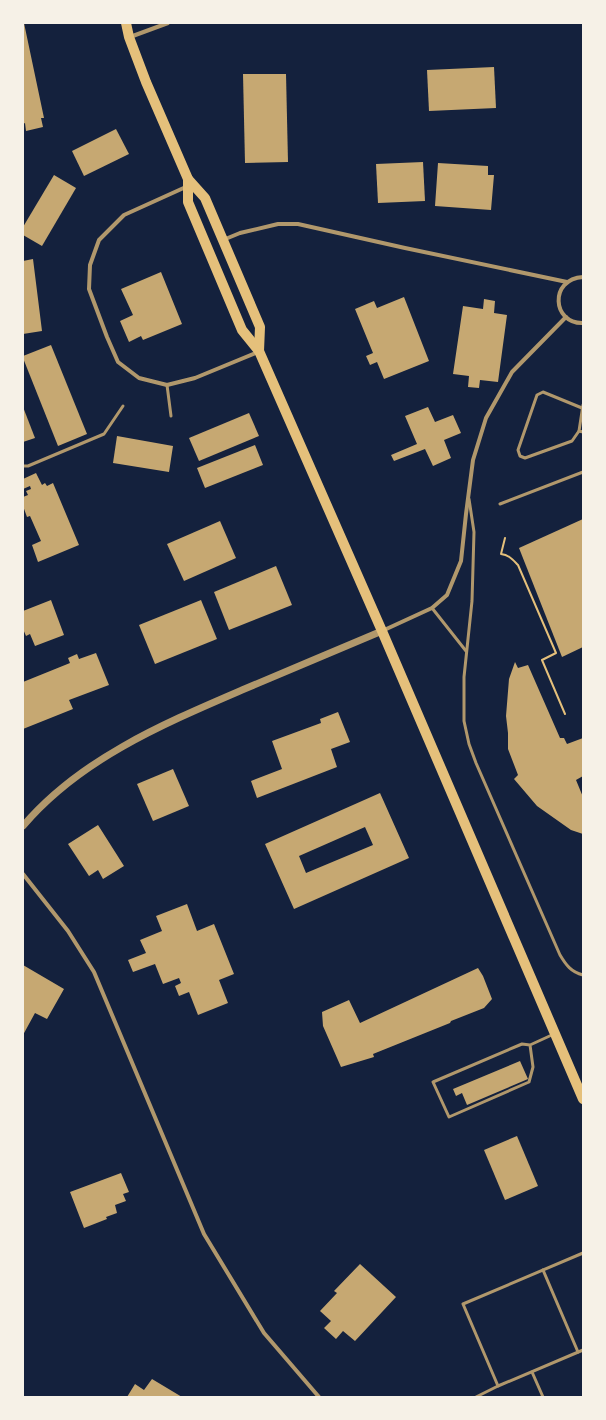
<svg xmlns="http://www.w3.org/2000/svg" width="606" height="1420" font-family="'Asap Condensed',sans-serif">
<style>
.building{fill:#c6a872;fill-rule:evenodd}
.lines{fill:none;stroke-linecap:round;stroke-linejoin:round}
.path{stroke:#e5c07b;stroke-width:2}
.service{stroke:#b1986c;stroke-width:3}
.minor{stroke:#b1986c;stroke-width:4}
.tertiary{stroke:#b1986c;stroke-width:7}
.primary{stroke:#e5c07b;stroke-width:10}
</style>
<rect width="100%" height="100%" fill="#14213d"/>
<g class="building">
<polygon points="23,23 24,23 44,118 41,118 43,127 26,131 25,123 23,124"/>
<polygon points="494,67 496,108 429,111 427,70"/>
<polygon points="243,74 286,74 288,162 245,163"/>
<polygon points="116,129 129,154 84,176 72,151"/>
<polygon points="423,162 425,201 378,203 376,164"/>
<polygon points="438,163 488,166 488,175 494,175 491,210 435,206"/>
<polygon points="54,175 76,188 42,246 23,235 23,227"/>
<polygon points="33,259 42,331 23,334 23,261"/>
<polygon points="161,272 182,324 143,340 141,336 129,342 120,321 133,315 121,289"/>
<polygon points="404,297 429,361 384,379 377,362 370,365 366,356 373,353 355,309 374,301 377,308"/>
<polygon points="484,299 495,301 494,313 507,315 498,382 480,380 479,388 468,387 469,376 453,374 463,306 483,309"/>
<polygon points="51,345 87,434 58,446 23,358 23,356"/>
<polygon points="23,407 35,438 23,442"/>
<polygon points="428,407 435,422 453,415 461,433 444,440 451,458 433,466 425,449 394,461 391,455 417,444 405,416"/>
<polygon points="249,413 259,436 199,461 189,438"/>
<polygon points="117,436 173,446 169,472 113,463"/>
<polygon points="255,445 263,465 205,488 197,468"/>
<polygon points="36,473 42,485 45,483 47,486 53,483 79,545 38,562 32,545 41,541 30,516 27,517 23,506 23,497 28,495 26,491 31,489 30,486 23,489 23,479"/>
<polygon points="583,519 583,647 562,657 519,548"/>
<polygon points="220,521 236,558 184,581 167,544"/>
<polygon points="276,566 292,605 229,630 214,592"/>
<polygon points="51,600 64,635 35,646 30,634 26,636 23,629 23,611"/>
<polygon points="201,600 217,639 155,664 139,625"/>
<polygon points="96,653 109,685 69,700 73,709 23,729 23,682 70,663 68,658 77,654 79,659"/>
<polygon points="515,662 518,668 528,665 560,738 564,738 567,744 583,738 583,776 576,780 583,797 583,834 571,830 537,806 514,779 518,775 508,749 508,733 506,716 509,679"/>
<polygon points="338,712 350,742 331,749 337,767 257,798 251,781 282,769 272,741 321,723 320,719"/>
<polygon points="173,769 189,806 153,821 137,784"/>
<path d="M380 793 409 858 294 909 265 844ZM365 827 373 845 306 873 299 856Z"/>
<polygon points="98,825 124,866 103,879 98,870 89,876 68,844"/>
<polygon points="187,904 197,931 214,924 234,974 219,980 228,1003 198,1015 189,992 179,996 175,986 181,983 179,978 163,984 155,964 133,972 128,960 146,953 140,940 162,931 156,916"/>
<polygon points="23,965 64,989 47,1019 35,1013 23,1035"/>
<polygon points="478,968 483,976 492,999 484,1008 451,1021 450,1023 373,1054 374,1057 341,1067 323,1026 322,1012 349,1000 360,1023"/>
<polygon points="520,1061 528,1079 467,1105 462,1093 456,1096 453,1089"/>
<polygon points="517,1136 538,1186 505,1200 484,1150"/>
<polygon points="121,1173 129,1192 123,1194 126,1201 115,1205 117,1213 106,1217 107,1219 84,1228 70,1192"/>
<polygon points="360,1264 396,1297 355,1341 343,1331 336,1339 324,1328 331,1321 320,1311 337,1293 334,1291"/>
<polygon points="152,1379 182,1397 127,1397 135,1384 144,1390"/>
</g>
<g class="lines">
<path class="path" d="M505 538 501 554C509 555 512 559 518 565L556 653 542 660 565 714"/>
<g class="service">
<polyline points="167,385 171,416"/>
<polyline points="583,405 579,431 583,432"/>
<polyline points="579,431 572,441 525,458 520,456 518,450 537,395 543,392 582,408"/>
<polyline points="23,466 28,466 104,434 123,406"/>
<path d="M469 499 474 532 472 601 464 677V721L469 744 476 763 560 955C566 965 571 972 583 975"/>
<polyline points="500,504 583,472"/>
<polyline points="432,608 466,651"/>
<polyline points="530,1045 533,1067 529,1082 449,1117 433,1082 522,1044 530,1045 554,1034"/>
<polyline points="583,1253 463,1304 498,1386 583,1350"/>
<polyline points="543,1270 578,1352"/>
<polyline points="532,1372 543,1397"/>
<polyline points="476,1397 498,1386"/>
</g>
<g class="minor">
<polyline points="130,37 168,23"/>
<polyline points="188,186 124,215 99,240 90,265 89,289 107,337 118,362 139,378 167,385 195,378 258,352"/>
<polyline points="223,240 240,233 278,224 298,224 405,248 567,282"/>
<path d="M583 277C549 279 552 324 583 323"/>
<polyline points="382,631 432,608 447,595 461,561 466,514 473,460 486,418 512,372 566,317"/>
<polyline points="23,874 68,931 94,972 204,1234 264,1333 319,1397"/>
</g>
<path class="tertiary" d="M23 826C80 759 163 724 242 690 289 670 335 651 382 631"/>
<g class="primary">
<polyline points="126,23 129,37 146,82 188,179 205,198 260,327 259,351"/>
<polyline points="188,179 188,202 242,330 259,351 382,631 583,1099"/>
</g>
</g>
<rect width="606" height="1420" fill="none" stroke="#f6f1e7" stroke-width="48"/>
</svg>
